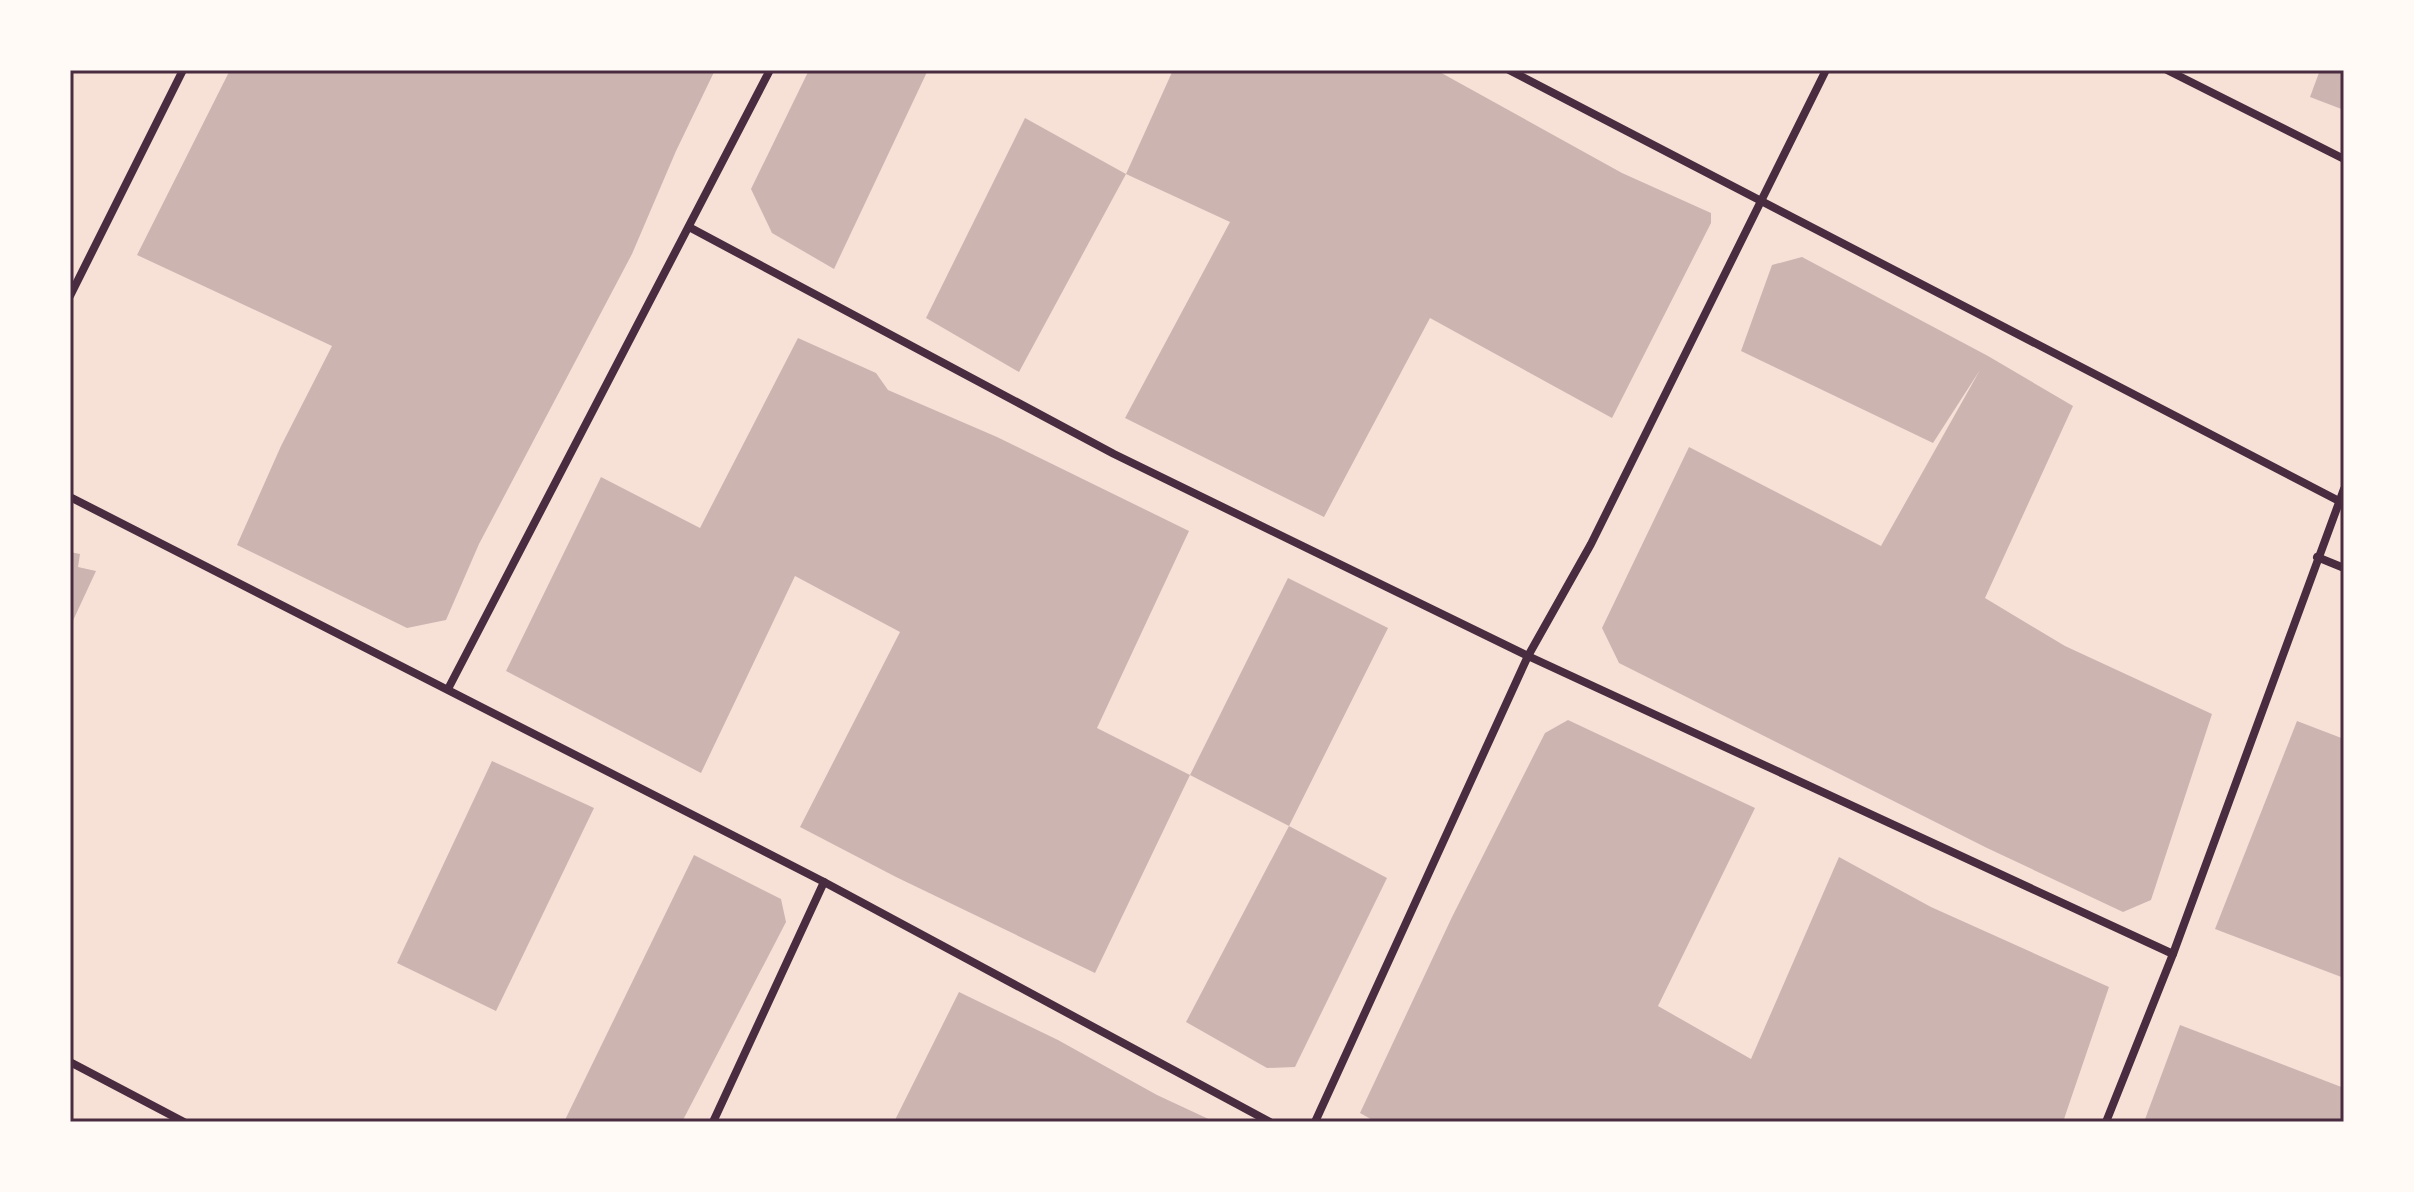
<svg xmlns="http://www.w3.org/2000/svg" width="2414" height="1192" font-family="Signika,sans-serif">
<style>
.building{fill:#ccb4b1}
.lines{fill:none;stroke-linecap:round;stroke-linejoin:round}
.minor{stroke:#4a2c40;stroke-width:8}
.neatline{fill:none;stroke:#4a2c40;stroke-width:3}
</style>
<rect width="100%" height="100%" fill="#f7e1d7"/>
<g class="building">
<polygon points="230,70 715,70 676,151 632,254 479,544 446,620 407,628 237,545 281,446 332,346 137,255"/>
<polygon points="809,70 924,70 927,72 834,269 772,233 751,189"/>
<polygon points="1173,70 1436,70 1622,173 1711,213 1711,223 1612,418 1430,318 1324,517 1125,418 1230,222 1126,174"/>
<polygon points="2320,70 2344,70 2344,110 2310,97"/>
<polygon points="1025,118 1126,174 1019,372 926,318"/>
<polygon points="1802,257 1988,356 2073,406 1985,598 2065,646 2212,714 2151,900 2123,912 1987,848 1619,663 1602,628 1689,447 1881,546 1980,370 1933,443 1741,351 1772,265"/>
<polygon points="798,338 876,373 888,390 997,437 1189,531 1097,728 1190,775 1095,973 896,877 800,827 900,632 795,576 701,773 506,671 601,477 700,528"/>
<polygon points="70,552 80,554 78,567 96,571 70,627"/>
<polygon points="1288,578 1388,628 1289,826 1190,775"/>
<polygon points="1568,720 1755,808 1658,1006 1751,1059 1839,857 1931,907 2109,987 2063,1122 1376,1122 1360,1113 1452,917 1545,733"/>
<polygon points="2297,721 2344,739 2344,978 2215,929"/>
<polygon points="492,761 594,808 496,1011 397,963"/>
<polygon points="1289,826 1387,878 1295,1067 1267,1068 1186,1022"/>
<polygon points="694,855 781,899 786,922 682,1122 564,1122"/>
<polygon points="959,992 1058,1040 1157,1095 1215,1122 894,1122"/>
<polygon points="2180,1025 2344,1088 2344,1122 2144,1122"/>
</g>
<g class="lines">
<g class="minor">
<polyline points="1509,70 2339,501"/>
<polyline points="2167,70 2344,159"/>
<polyline points="689,227 1114,454 1528,656 2173,954"/>
<polyline points="70,296 183,70"/>
<polyline points="70,497 824,882 1270,1122"/>
<polyline points="2317,557 2344,568"/>
<polyline points="448,689 770,70"/>
<polyline points="70,1062 184,1122"/>
<polyline points="713,1122 824,882"/>
<polyline points="1315,1122 1528,656 1591,544 1826,70"/>
<polyline points="2106,1122 2173,954 2344,489"/>
</g>
</g>
<rect width="2414" height="1192" fill="none" stroke="#fffaf5" stroke-width="144"/>
<rect x="72" y="72" width="2270" height="1048" class="neatline"/>
</svg>
